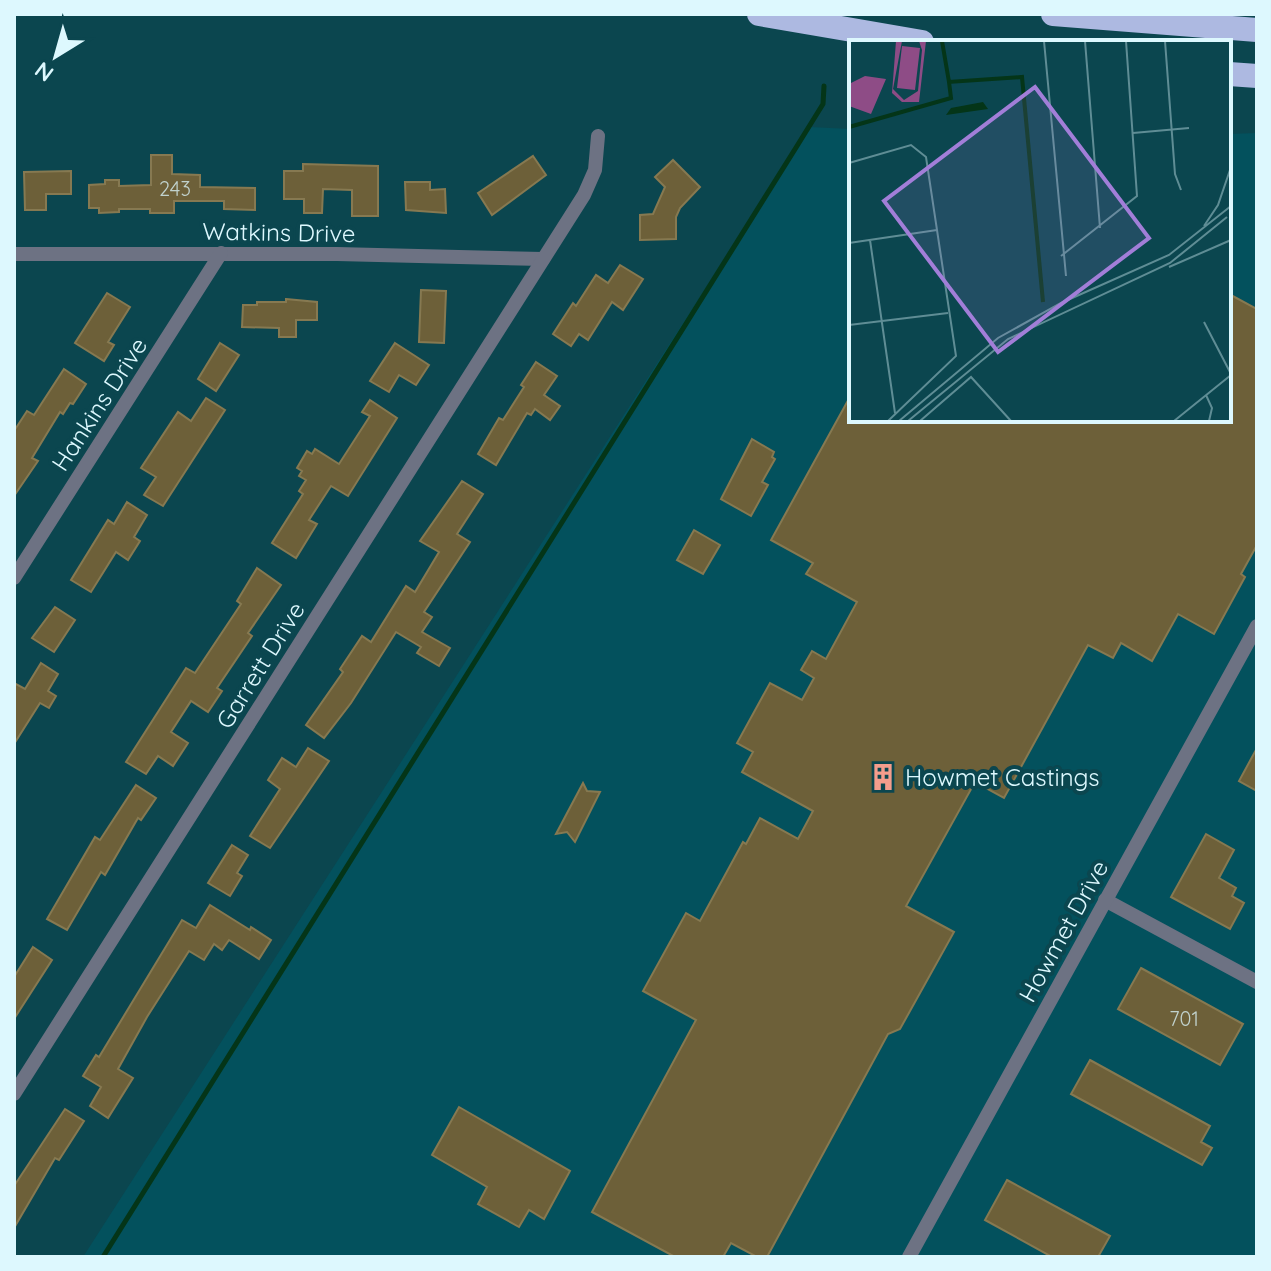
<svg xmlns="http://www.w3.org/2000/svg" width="1271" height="1271" font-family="Quicksand,sans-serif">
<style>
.built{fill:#03515d}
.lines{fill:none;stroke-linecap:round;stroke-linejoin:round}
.stream{stroke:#043518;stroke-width:5}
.building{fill:#6d6039;stroke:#867951;stroke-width:2}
.street{stroke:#6d7283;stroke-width:14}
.highway{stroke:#adb9e1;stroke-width:24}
.labels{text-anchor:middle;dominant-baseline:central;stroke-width:8;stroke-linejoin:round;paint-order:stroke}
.number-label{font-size:20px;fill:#c1d2cd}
.street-label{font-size:24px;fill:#ddf8fe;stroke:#0b464f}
.poi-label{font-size:24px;fill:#ddf8fe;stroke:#0b464f;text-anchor:start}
.inset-river{fill:none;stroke:#043518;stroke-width:4}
.inset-road{fill:none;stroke:#5f8d95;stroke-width:2}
.view{fill:#a27ed8;fill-opacity:0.15;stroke:#a27ed8;stroke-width:4}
.inset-edge{fill:none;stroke:#ddf8fe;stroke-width:4}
</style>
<rect width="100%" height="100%" fill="#0b464f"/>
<polygon class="built" points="809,127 851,129 851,420 1229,420 1229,134 1257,133 1257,1257 83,1257"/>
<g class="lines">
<polyline class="stream" points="103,1257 797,146 823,104 824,86"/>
</g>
<g class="building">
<polygon points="151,155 172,155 172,174 200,175 200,187 255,188 255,210 224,209 224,201 174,201 174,213 150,213 150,209 119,209 119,212 99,213 99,208 89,208 89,185 105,184 105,180 119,180 119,186 151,185"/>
<polygon points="533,156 546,175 492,215 478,193"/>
<polygon points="673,160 700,187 680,208 676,217 676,239 640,240 640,215 653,214 665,187 655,177"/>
<polygon points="303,164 378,166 378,216 352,216 352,190 323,189 322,213 304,213 304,199 284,199 284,171 303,171"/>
<polygon points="71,171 71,194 46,194 46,210 25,210 24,172"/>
<polygon points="405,182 430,182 430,190 445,189 446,213 406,210"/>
<polygon points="620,265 643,279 623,310 612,302 588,340 579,334 571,346 553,334 573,303 576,306 596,275 608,283"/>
<polygon points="421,290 446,291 444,343 419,342"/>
<polygon points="107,293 130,307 108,342 114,345 104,361 75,343"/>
<polygon points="1229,294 1257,309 1257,545 1241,574 1245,577 1214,634 1178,614 1152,661 1121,643 1113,658 1088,645 1004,798 975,782 906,906 954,932 900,1029 888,1034 767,1257 757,1257 731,1243 723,1257 675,1257 592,1212 696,1020 643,991 686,913 700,921 743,842 746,844 760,818 798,839 813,811 742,772 753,752 737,743 770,683 802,700 814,678 801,670 812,651 826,659 857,602 806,574 813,563 771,540 851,395 851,420 1229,420"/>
<polygon points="286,299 317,302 317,320 296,320 296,337 279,337 279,328 242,327 243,305 257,305 257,302 286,302"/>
<polygon points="220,343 239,355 216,391 198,379"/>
<polygon points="395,343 429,365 416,385 399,375 389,392 370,381"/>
<polygon points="536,362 557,376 544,395 560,406 550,420 535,409 531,415 527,413 496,465 478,454 499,418 503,420 524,387 521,385"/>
<polygon points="64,369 86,384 73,404 70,403 63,414 60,412 32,458 38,461 14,496 14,431 27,411 34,415"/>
<polygon points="206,398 225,410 163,506 144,495 156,477 141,468 178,412 191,421"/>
<polygon points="370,400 397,418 348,496 331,486 309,520 317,524 296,558 272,543 303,494 299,491 306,480 299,476 302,471 297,468 307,451 312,454 315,449 339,464 370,416 362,412"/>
<polygon points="752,439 774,452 772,457 775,459 762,482 768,485 751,516 721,499"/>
<polygon points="462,481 483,494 457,534 470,542 424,612 432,617 422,632 450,648 439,666 417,653 421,647 396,632 351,703 324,738 306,725 343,672 340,669 362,636 371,642 406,586 415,592 439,552 420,541"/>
<polygon points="127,502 147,515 134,537 140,541 128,560 116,552 91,592 71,580 108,520 114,524"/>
<polygon points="694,530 720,545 703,574 677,560"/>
<polygon points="257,568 281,585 248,633 252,636 217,688 222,691 208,712 191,701 171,732 188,743 173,766 158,756 146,774 126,762 186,668 195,673 241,604 237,601"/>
<polygon points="55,607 75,620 54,652 32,638"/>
<polygon points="41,663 58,674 48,691 56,696 49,708 40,703 14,744 14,683 25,689"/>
<polygon points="308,748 329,761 270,848 250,836 280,789 268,780 282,758 296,767"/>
<polygon points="1257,748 1257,791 1239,781"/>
<polygon points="583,783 587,791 600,792 575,842 567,832 556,834"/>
<polygon points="136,785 156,798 141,820 138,818 105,875 101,872 67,930 47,919 95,837 100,840"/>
<polygon points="1206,834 1234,850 1219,878 1236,888 1232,896 1244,903 1230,929 1171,897"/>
<polygon points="232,845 248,855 237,873 242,876 230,896 208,883"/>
<polygon points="210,905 250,930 251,927 271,940 259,959 229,940 222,950 214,944 204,960 189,951 147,1017 118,1069 133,1078 108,1118 90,1106 101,1087 83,1076 96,1055 99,1057 182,920 196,928"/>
<polygon points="33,947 52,960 14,1019 14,977"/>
<polygon points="1141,968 1243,1024 1220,1065 1118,1009"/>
<polygon points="1090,1060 1210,1126 1201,1142 1212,1148 1202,1165 1071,1094"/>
<polygon points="459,1107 570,1171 544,1219 529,1210 519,1227 478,1204 487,1187 432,1155"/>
<polygon points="65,1109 84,1121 59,1160 55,1158 14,1228 14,1186"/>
<polygon points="1007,1180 1110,1236 1098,1257 1052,1257 985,1220"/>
</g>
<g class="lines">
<g class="street">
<polyline points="14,254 337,254 543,259"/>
<polyline points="14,578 221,253"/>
<polyline points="1105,900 1257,982"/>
<polyline points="14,1094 584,195 595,170 598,136"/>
<polyline points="909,1257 1257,626"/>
</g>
<g class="highway">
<polyline points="759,14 922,42"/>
<polyline points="1053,14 1257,30"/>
<polyline points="1229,74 1257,76"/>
</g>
</g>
<defs>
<g id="building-bare" transform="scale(2.16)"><path d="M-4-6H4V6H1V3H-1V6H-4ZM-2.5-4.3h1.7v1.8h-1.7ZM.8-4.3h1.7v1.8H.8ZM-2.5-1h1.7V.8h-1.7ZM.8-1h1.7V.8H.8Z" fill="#f49d8c" stroke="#0b464f" stroke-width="2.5" paint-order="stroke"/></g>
</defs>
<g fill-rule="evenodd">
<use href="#building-bare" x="883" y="777"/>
</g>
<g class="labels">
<g class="number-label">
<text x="175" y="188">243</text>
<text x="1184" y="1018">701</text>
</g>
<g class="street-label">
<text transform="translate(279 232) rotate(1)">Watkins Drive</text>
<text transform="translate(99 404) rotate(-57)">Hankins Drive</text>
<text transform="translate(260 665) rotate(-58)">Garrett Drive</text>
<text transform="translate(1063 931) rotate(-61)">Howmet Drive</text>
</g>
<g class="poi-label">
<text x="905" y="777">Howmet Castings</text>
</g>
</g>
<g transform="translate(849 40)">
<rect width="382" height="382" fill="#0b464f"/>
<path d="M47 1H53L44 49 55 60 69 51 73 10 70 1H77L70 62H53L43 53ZM53 6 71 8 66 50 48 48ZM16 36 37 39 22 74 0 66V44Z" fill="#8e4c86"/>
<path d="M134 62 139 69 97 75 102 68Z" fill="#043518"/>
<path class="inset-river" d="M93 1 100 42 173 37 194 262M0 87 102 58 100 42"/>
<path class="inset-road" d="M195 1 217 236M236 1 251 188M316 1 326 134 332 150M284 93 340 88M0 123 62 105 77 117 107 316 39 381M355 186 369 165 382 127M21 200 46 373M0 203 88 190M212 216 288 156 277 1M320 227 382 200M355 282 382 334M0 285 99 273M357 355 363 368 360 381M50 381 149 298 212 263 320 215 382 166M59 381 159 299 321 223 378 177M71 381 122 337 162 381M325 381 382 335"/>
<path class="view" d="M186 47 300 198 149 312 35 161Z"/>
<rect width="382" height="382" class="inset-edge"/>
</g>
<rect width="1271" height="1271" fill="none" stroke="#ddf8fe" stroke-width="32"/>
<g transform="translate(56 56) rotate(217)" stroke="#0b464f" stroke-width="6" paint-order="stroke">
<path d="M0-6L14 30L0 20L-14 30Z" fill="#ddf8fe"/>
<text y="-12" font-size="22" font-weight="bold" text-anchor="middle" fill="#ddf8fe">N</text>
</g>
</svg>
